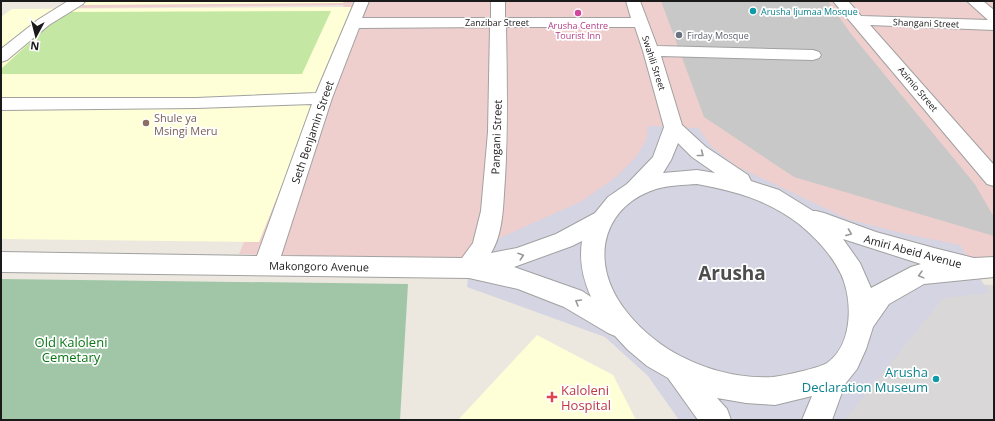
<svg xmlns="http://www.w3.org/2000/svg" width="995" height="421" font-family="'Open Sans',sans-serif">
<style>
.residential{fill:#d9d7d7}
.commercial{fill:#eecfcd}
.education{fill:#feffd6}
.religious{fill:#c8c8c8}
.grass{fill:#c4e8a3}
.cemetery{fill:#a0c5a7}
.plaza{fill:#d4d4e2}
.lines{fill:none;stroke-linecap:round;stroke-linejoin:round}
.minor-casing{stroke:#a1a1a1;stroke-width:2}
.minor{fill:#fff;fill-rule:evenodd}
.oneway{stroke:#989898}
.culture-dot{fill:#0f9aa8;stroke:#fff;stroke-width:1.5}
.hotel-dot{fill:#d1479c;stroke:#fff;stroke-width:1.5}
.worship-dot{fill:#6b7280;stroke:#fff;stroke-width:1.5}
.education-dot{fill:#8d6e63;stroke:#fff;stroke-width:1.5}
.health-dot{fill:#e0444e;stroke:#fff;stroke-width:1.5}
.labels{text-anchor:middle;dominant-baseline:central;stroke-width:3.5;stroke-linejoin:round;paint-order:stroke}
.far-culture-label{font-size:9px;fill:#0d838f;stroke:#fff;text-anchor:start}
.far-street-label{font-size:9px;fill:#1a1a1a;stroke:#fff}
.far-hotel-label{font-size:9px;fill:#b23c85;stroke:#fff}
.far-worship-label{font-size:9px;fill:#5b616d;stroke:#fff;text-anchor:start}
.education-label{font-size:11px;fill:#785e54;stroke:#fff;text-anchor:start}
.street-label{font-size:11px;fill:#1a1a1a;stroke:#fff}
.near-park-label{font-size:13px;fill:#0a7716;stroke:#fff}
.near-culture-label{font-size:13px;fill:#0d838f;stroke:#fff;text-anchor:end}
.near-health-label{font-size:13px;fill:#be3a42;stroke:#fff;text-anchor:start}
.town-label{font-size:19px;font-weight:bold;fill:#4d4d4d;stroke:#fff}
</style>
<rect width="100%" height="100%" fill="#ece8df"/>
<polygon class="residential" points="926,283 994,285 994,420 798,420"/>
<polygon class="commercial" points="88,1 994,1 994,257 867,257 464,262 239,254 344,5 80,8"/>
<g class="education">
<polygon points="88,1 344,1 343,3 82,5"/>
<polygon points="354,7 259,242 1,239 1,17 12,9"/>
<polygon points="537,335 613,375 636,420 458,420"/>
</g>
<polygon class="religious" points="661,1 828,1 851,34 974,183 994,217 994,236 794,177 704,117"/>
<polygon class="grass" points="331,11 302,74 1,74 1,69 63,12"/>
<polygon class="cemetery" points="1,279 408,284 400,420 1,420"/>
<polygon class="plaza" points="648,126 698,128 712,147 736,166 848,219 901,233 960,245 989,293 943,298 845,420 679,420 648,376 605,337 467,287 469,268 484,245 582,201 616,177 636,157 646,140"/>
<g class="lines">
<g class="minor-casing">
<g id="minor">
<polygon points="68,1 85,1 83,4 49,25 7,60 1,62 1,49 39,19"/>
<path d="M355 1H369L362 18H491V1H505V18H631L626 1H640L657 46 813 50 819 52 821 55 819 58 813 60 661 56 682 125 706 147 748 175 751 181 779 190 813 211H816L824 213 876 232 934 248 974 258 994 257V277L924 284 889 304 873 327 866 349 857 369 845 384 832 420H802L812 396 775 405 746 403 717 398 727 409 731 420H698L668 378 647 366 628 350 615 336 608 333 564 307 518 289 469 278 1 272V252L257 256 312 104 196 108 1 110V98H196L316 93ZM490 27 488 132 481 211 473 243 462 258 281 256 332 98 359 28ZM506 27H635L643 51 664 127 653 157 627 184 608 197 595 213 556 234 517 248 491 253C504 232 503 203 505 179 508 128 507 78 506 27ZM678 143 692 157 715 173 697 170 663 173 671 160ZM697 184C735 191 768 200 799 224 815 237 832 255 841 274 853 300 853 345 827 363 819 368 783 376 773 377 736 379 699 368 668 349 648 336 629 318 617 298 591 254 606 205 656 189 669 185 683 185 697 184ZM843 239 921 264 911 267 871 288 860 263ZM582 241C579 261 583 279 591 297L582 291 514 267 572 246Z"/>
<polygon points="833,1 848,1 861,16 988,20 967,1 983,1 994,10 994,30 870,25 994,165 994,186 987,184"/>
</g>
</g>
<use href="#minor" class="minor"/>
</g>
<defs><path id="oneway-chevron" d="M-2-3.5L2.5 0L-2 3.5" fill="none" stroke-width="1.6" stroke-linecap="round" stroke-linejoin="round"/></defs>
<g class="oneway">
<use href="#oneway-chevron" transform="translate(701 154) rotate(38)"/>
<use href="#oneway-chevron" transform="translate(849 233) rotate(21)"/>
<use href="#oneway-chevron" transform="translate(521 256) rotate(-18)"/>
<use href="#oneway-chevron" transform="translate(921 275) rotate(165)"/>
<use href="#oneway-chevron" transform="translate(578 302) rotate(-150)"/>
</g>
<g class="culture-dot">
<circle cx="753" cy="11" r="4"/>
<circle cx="936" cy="379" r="4"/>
</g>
<circle class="hotel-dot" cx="578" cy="13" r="4"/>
<circle class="worship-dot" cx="679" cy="35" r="4"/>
<circle class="education-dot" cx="146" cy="123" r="4"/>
<path class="health-dot" d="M550 391h4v4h4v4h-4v4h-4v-4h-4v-4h4z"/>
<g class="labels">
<g class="far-culture-label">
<text x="761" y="11">Arusha Ijumaa Mosque</text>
</g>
<g class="far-street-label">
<text x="497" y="22">Zanzibar Street</text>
<text transform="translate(926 23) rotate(2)">Shangani Street</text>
<text transform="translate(654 63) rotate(72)">Swahili Street</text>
<text transform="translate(918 89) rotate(50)">Azimio Street</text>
</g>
<g class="far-hotel-label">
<text x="578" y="25">Arusha Centre<tspan x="578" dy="10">Tourist Inn</tspan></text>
</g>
<g class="far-worship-label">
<text x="687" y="35">Firday Mosque</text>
</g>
<g class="education-label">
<text x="154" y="117">Shule ya<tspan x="154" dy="13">Msingi Meru</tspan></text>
</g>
<g class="street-label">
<text transform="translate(312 132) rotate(-71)">Seth Benjamin Street</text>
<text transform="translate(496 137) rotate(-88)">Pangani Street</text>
<text transform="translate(913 251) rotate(15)">Amiri Abeid Avenue</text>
<text transform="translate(319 266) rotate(1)">Makongoro Avenue</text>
</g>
<g class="near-park-label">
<text x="71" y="342">Old Kaloleni<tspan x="71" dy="15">Cemetary</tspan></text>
</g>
<g class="near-culture-label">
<text x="928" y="372">Arusha<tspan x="928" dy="15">Declaration Museum</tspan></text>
</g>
<g class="near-health-label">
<text x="561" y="390">Kaloleni<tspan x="561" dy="15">Hospital</tspan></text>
</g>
<g class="town-label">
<text x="732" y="273">Arusha</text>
</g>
</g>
<rect width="995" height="421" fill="none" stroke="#1a1a1a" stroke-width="4"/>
<g transform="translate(36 36) rotate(187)" stroke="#ffffff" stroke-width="3" paint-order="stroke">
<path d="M0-3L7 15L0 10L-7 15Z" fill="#1a1a1a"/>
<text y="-6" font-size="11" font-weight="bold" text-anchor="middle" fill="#1a1a1a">N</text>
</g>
</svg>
